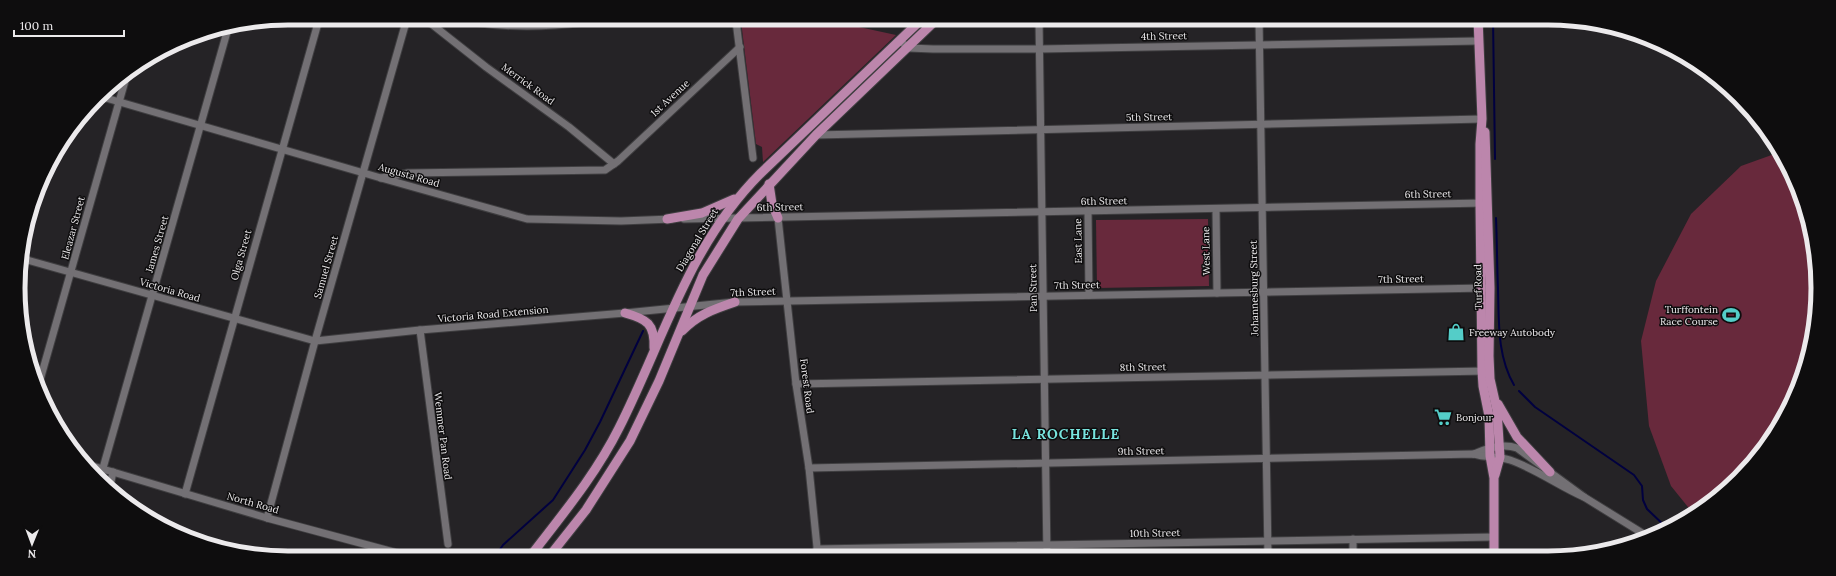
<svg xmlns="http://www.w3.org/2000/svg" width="1836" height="576" font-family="Lora,serif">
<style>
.green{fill:#68293c}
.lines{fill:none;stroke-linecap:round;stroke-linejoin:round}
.stream{stroke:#01003f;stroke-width:2}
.minor-casing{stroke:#3f3e40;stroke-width:9}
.major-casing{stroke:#3f3e40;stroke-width:11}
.minor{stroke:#737074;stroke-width:7}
.major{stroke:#bc86ac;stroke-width:9}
.labels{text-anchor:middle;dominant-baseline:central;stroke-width:3;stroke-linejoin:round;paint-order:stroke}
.street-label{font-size:10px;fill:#eceaec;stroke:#0e0d0e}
.poi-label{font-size:10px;fill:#eceaec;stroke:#0e0d0e;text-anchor:start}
.district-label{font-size:14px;font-weight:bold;letter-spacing:1px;fill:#78e4de;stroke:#0e0d0e}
.rim{fill:none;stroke:#eceaec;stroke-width:5}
</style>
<rect width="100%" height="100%" fill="#252326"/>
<g class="green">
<polygon points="741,21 859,21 859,27 896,35 763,162 762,147 756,144"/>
<polygon points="1780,152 1798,185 1813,236 1818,288 1813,341 1782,423 1739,479 1692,512 1671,486 1649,426 1641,341 1656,281 1691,214 1741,166"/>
<polygon points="1208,219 1209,286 1097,288 1096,220"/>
</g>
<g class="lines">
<g class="stream">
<polyline points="1493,18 1495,159"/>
<path d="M1496 218C1497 241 1497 265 1498 289 1499 321 1497 356 1514 385"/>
<polyline points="1519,391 1535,407 1634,475 1642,486 1643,500 1647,509 1668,529"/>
<polyline points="494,558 503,545 553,500 585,450 600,422 643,331"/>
</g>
<g class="minor-casing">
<g id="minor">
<polyline points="1259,19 1268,556"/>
<polyline points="1039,20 1047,557"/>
<polyline points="736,21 753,158"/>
<polyline points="429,22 486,67 569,127 614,164"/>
<path d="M474 22C511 28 548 27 585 22"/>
<polyline points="900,41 909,48 933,49 1040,49 1478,41"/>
<polyline points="99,96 381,178 527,219 621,221 672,219"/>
<polyline points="816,135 1482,119"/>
<polyline points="381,178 408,173 605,170 618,161 740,47"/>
<polyline points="1216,209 1217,293"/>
<polyline points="1088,211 1089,295"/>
<polyline points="778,218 796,384 809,468 818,557"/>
<polyline points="684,219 1484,203"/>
<polyline points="20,258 315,341 420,330 625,313 735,302 1486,288"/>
<polyline points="420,330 448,544"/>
<polyline points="796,384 1486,371"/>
<polyline points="38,387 127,74"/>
<path d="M1474 454C1487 448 1503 443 1517 448L1584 497 1647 536"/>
<polyline points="86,464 267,518 416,558"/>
<polyline points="103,468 229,25"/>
<path d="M809 468 1474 454C1485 458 1498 456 1510 460 1536 469 1559 486 1584 497"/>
<polyline points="110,486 113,472"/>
<polyline points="185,494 318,23"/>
<polyline points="267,518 315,341 406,22"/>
<polyline points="1353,539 1353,556"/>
<polyline points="817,549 1494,537"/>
</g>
</g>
<g class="major-casing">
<g id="major">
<polyline points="1478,18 1482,119 1480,144 1480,203 1482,371 1483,386 1489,416 1490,456 1494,478 1494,556"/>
<polyline points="1485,132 1490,288 1489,356 1490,379 1497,410 1500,457 1495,475"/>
<polyline points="769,184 772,204 778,218"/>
<polyline points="667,219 702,213 734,199"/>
<path d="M625 313C647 319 655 324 654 348"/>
<path d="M682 331C697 315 714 309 735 302"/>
<polyline points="1498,404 1517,437 1550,472"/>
<path d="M529 558C561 516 595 476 619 428 664 339 688 246 761 173L921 20"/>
<polyline points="548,558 586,510 630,441 659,381 703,275 738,219 816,135 936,20"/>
</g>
</g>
<use href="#minor" class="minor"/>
<use href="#major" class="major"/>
</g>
<defs>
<g id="stadium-bare" transform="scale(1.38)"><path d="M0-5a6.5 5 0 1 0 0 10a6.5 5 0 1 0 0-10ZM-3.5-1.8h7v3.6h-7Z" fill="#54cdc8" stroke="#0e0d0e" stroke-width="2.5" paint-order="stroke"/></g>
<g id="shop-bare" transform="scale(1.38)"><path d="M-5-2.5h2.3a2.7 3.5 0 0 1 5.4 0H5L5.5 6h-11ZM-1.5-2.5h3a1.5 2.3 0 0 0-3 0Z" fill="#54cdc8" stroke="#0e0d0e" stroke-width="2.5" paint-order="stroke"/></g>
<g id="supermarket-bare" transform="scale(1.38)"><path d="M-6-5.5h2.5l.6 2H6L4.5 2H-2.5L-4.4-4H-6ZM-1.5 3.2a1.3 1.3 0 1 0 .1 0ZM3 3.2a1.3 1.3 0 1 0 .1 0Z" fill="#54cdc8" stroke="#0e0d0e" stroke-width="2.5" paint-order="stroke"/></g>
</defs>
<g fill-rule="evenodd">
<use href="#stadium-bare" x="1731" y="315"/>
<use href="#shop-bare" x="1456" y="332"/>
<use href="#supermarket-bare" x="1443" y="417"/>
</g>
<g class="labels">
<g class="street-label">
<text transform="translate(1164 36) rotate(-1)">4th Street</text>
<text transform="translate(528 84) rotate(36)">Merrick Road</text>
<text transform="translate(670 98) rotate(-43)">1st Avenue</text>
<text transform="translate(1149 117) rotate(-1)">5th Street</text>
<text transform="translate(409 175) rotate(16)">Augusta Road</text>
<text transform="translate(1428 194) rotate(-1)">6th Street</text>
<text transform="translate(1104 201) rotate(-1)">6th Street</text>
<text transform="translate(780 207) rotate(-1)">6th Street</text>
<text transform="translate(73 228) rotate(-75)">Eleazar Street</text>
<text transform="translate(697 240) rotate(-59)">Diagonal Street</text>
<text transform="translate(1078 241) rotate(-91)">East Lane</text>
<text transform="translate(157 244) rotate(-74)">James Street</text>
<text transform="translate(1206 251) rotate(-91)">West Lane</text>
<text transform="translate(241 255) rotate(-74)">Olga Street</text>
<text transform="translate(326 267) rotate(-74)">Samuel Street</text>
<text transform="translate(1401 279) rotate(-1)">7th Street</text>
<text transform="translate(1077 285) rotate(-1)">7th Street</text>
<text transform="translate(1478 287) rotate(-91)">Turf Road</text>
<text transform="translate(1033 288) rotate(-91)">Pan Street</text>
<text transform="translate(1254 288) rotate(-91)">Johannesburg Street</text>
<text transform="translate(170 290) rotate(16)">Victoria Road</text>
<text transform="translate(753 292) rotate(-2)">7th Street</text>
<text transform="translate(493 314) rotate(-5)">Victoria Road Extension</text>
<text transform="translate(1143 367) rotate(-1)">8th Street</text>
<text transform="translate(807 386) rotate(83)">Forest Road</text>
<text transform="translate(443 436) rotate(83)">Wemmer Pan Road</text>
<text transform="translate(1141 451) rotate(-1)">9th Street</text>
<text transform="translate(253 503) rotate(16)">North Road</text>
<text transform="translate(1155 533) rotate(-1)">10th Street</text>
</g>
<g class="poi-label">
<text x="1718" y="309" text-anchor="end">Turffontein<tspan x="1718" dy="12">Race Course</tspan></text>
<text x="1469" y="332">Freeway Autobody</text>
<text x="1456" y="417">Bonjour</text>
</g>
<g class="district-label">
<text x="1066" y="434">LA ROCHELLE</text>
</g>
</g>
<path d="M0 0H1836V576H0ZM288 25H1548A263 263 0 0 1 1811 288V288A263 263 0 0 1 1548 551H288A263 263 0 0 1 25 288V288A263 263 0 0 1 288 25Z" fill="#0e0d0e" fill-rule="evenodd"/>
<path class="rim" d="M288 25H1548A263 263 0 0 1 1811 288V288A263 263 0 0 1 1548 551H288A263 263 0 0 1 25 288V288A263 263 0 0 1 288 25Z"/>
<g transform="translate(32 544) rotate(181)" stroke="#0e0d0e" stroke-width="3" paint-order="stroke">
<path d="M0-3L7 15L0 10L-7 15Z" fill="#eceaec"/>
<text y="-6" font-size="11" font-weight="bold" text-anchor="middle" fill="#eceaec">N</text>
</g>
<path d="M14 30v6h110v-6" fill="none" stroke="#eceaec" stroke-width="2"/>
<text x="20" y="30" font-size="12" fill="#eceaec" stroke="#0e0d0e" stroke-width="3" paint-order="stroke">100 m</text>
</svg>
